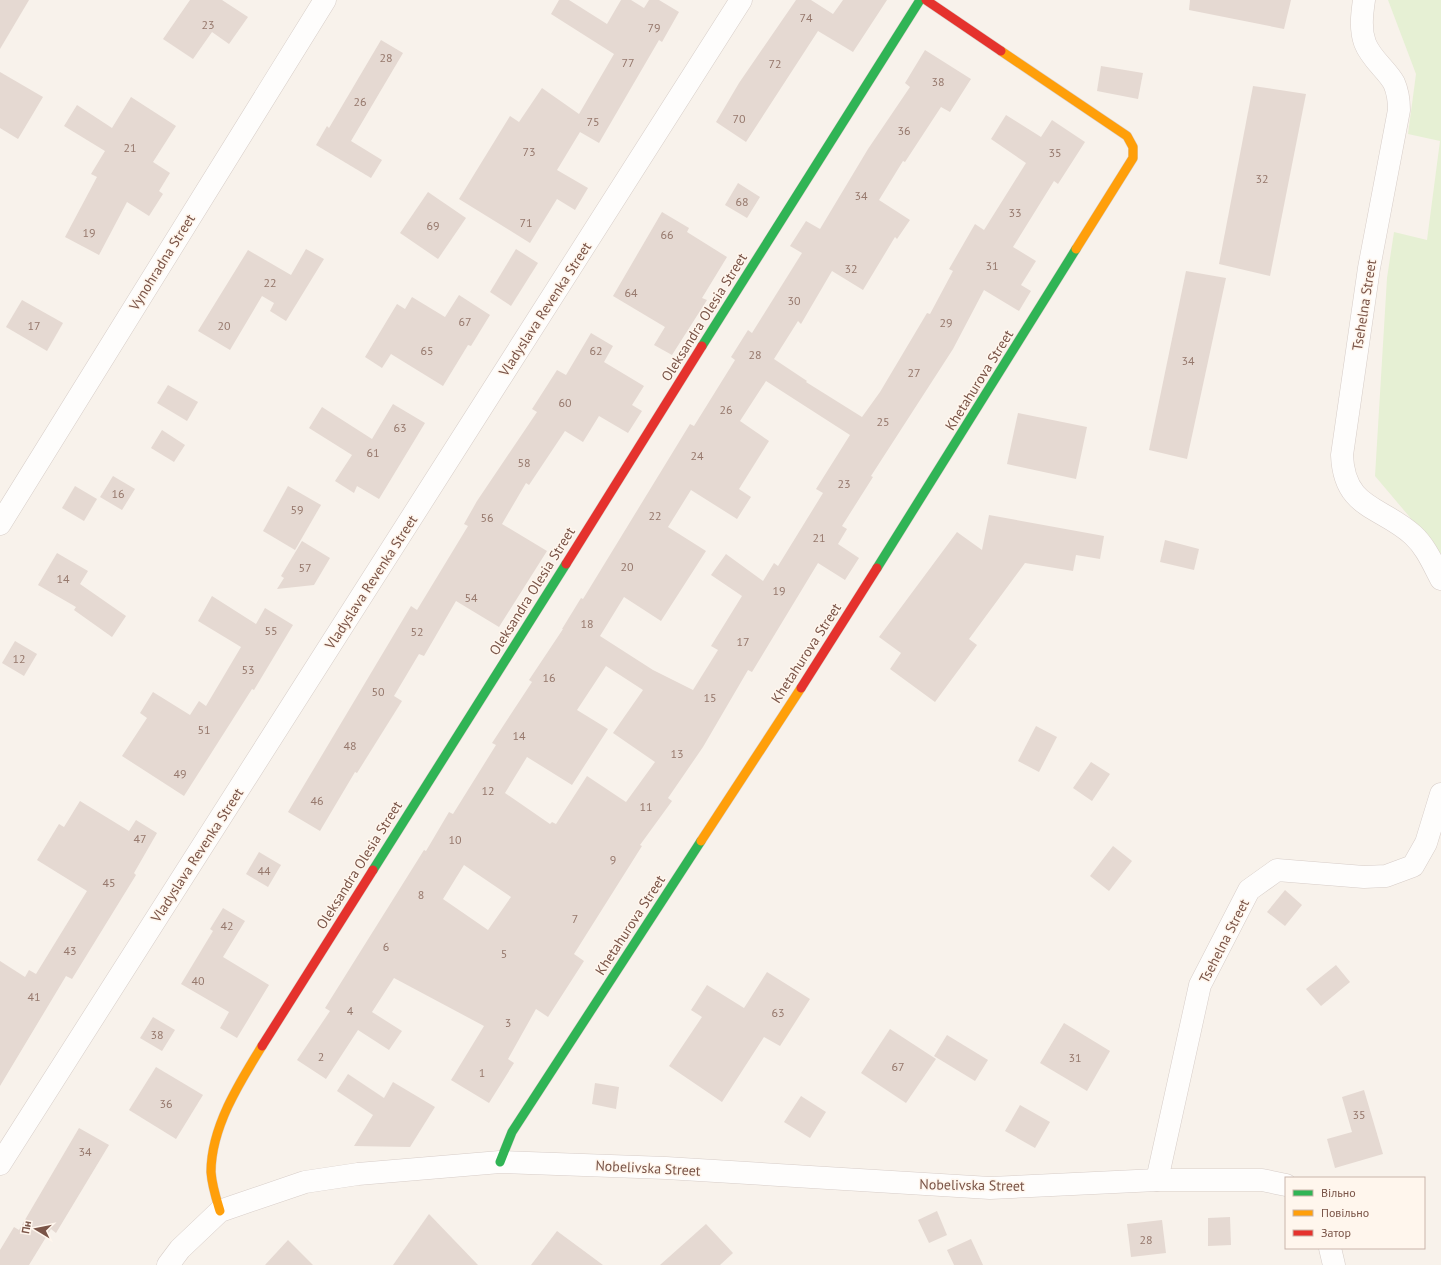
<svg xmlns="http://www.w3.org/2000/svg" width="1441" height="1265" font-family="'PT Sans',sans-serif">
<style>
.green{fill:#e6f0d4}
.building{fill:#e5d9d2;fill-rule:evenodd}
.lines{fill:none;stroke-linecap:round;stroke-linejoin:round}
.street-casing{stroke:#d7cdc8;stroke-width:23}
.fast-casing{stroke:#d9cec8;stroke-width:10}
.slow-casing{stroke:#d9cec8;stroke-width:10}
.jam-casing{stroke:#d9cec8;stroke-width:10}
.street{stroke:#fefdfc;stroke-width:22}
.fast{stroke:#30b455;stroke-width:9}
.slow{stroke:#ff9f0a;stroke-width:9}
.jam{stroke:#e5322d;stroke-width:9}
.labels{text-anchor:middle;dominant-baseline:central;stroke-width:3;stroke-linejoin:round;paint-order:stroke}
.number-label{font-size:12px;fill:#96786c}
.street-label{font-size:14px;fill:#7a5447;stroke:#fff6ed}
</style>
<rect width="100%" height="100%" fill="#f8f2eb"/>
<polygon class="green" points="1388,0 1441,0 1441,554 1375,476 1387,278 1394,232 1427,240 1440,141 1408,134 1416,74"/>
<g class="building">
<polygon points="0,0 29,0 0,49"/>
<polygon points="190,0 222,0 248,17 229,44 212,32 193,59 163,39"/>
<polygon points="559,0 569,0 607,24 621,0 631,0 644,8 649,0 659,0 679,12 662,42 659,40 599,143 580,132 557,170 588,188 575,210 557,199 530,243 459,199 510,116 519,122 542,88 579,114 614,54 551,14"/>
<polygon points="796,0 811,0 833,14 843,0 887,0 853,52 818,31 746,142 716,122 739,83"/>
<polygon points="1190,0 1291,0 1284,29 1189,10"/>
<polygon points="381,40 403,53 351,141 382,160 371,178 316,145 327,126 329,128"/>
<path d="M925 50 971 79 950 112 941 107 905 162 903 161 879 200 910 220 897 239 895 237 863 290 832 271 801 324 798 321 774 359 807 381 806 382 862 417 880 392 927 313 930 314 953 271 949 269 975 224 984 230 1026 163 991 139 1006 115 1041 137 1052 120 1085 142 1058 184 1054 181 1013 247 1036 261 1021 285 1031 291 1019 311 984 290 953 349 871 476 873 477 842 526 847 529 838 544 859 558 845 580 818 563 752 672 748 670 703 747 668 798 672 801 640 845 642 846 574 954 584 961 548 1017 536 1009 508 1059 514 1063 489 1103 451 1080 484 1026 394 978 372 1012 402 1031 389 1050 358 1030 326 1079 297 1060 330 1011 325 1008 424 850 426 851 449 812 453 814 496 745 492 743 532 682 529 680 563 629H562L581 598 583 599 690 424 694 426 735 360 731 357 748 330 752 333 802 253 790 246 806 221 820 229 868 149 910 87 905 83ZM766 381 850 435 816 489 823 493 778 566 774 563 763 581 726 554 711 575 742 596 711 646 718 650 693 690 653 670 600 636 624 597 661 621 706 551 668 527 691 490 737 519 751 497 739 489 769 441 740 421ZM606 666 643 690 613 733 655 762 626 802 587 776 556 824 552 822 550 824 505 793 527 757 572 785 608 729 577 710ZM464 865 511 897 488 930 443 899Z"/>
<polygon points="1101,66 1143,73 1138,99 1097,91"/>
<polygon points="0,72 43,97 18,139 0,128"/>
<polygon points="1253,86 1306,94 1270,276 1219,264"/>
<polygon points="131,97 176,126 153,162 170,173 159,191 163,194 149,216 127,202 99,255 65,237 97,177 91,174 105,151 64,126 77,105 112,128"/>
<polygon points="738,183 760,197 747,218 725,205"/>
<polygon points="428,192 466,218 438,259 400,233"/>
<polygon points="662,212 689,228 687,232 727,257 702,298 707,300 672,355 654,345 665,327 613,296"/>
<polygon points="306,249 324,259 286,321 270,311 274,303 262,296 230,350 198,331 248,250 291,275"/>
<polygon points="516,249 538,263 511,306 490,292"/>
<polygon points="1186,271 1226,278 1187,459 1149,450"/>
<polygon points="459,295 490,315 471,346 468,345 443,386 391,354 382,368 365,357 397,304 405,309 412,297 445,317"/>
<polygon points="22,300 63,323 47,351 6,327"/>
<polygon points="591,333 613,346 604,362 644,386 632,405 642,411 628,433 599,416 583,442 565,431 529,485 526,483 502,524 547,551 499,627 456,601 424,656 419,654 394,696 402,701 357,773 355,772 320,831 288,812 411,606 417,610 468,526 464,524 477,501 537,412 532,409 557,370 566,375"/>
<polygon points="168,385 198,402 187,421 157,403"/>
<polygon points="393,404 425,423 379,499 357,486 354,493 335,481 352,455 309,428 322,407 372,439"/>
<polygon points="1018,413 1087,427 1076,479 1007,464"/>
<polygon points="162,430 185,445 174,462 151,448"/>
<polygon points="113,476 135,489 122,510 100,497"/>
<polygon points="75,486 97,499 84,521 62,508"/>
<polygon points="288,486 321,505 295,550 263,531"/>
<polygon points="989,515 1104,536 1100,559 1076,555 1073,571 1025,563 969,639 977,645 935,702 890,669 901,653 879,637 957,532 982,550"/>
<polygon points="1165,540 1199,549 1194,570 1160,562"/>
<polygon points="302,541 330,558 314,585 277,589 284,578 281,576"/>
<polygon points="57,553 88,571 80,584 126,616 112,637 74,610 76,607 38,585"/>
<polygon points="212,596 256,624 265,608 293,625 254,690 252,689 184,796 122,756 147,718 140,713 153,692 190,715 199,701 206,706 241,647 198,621"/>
<polygon points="15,641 37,654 24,676 2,663"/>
<polygon points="1036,726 1057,737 1039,772 1018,761"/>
<polygon points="1091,762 1110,774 1092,801 1073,788"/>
<polygon points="80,801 129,831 136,820 157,833 134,873 136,875 72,979 66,976 0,1086 0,961 25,977 29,970 36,974 87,891 37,860 59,824 64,827"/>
<polygon points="1113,846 1132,861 1109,891 1090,876"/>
<polygon points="259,852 281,865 268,887 246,874"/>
<polygon points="1285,890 1302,905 1285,926 1267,912"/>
<polygon points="223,908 245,921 223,957 269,985 237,1038 220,1028 229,1012 181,984 213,931 210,929"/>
<polygon points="1336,965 1350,982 1321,1006 1306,989"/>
<polygon points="767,972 810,999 780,1046 764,1037 722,1102 669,1066 702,1017 691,1010 707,985 744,1008"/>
<polygon points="153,1017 175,1030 162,1051 140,1038"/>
<polygon points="1064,1023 1110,1051 1087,1091 1040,1063"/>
<polygon points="890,1029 936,1059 906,1103 861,1073"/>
<polygon points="947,1035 988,1060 975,1081 934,1056"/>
<polygon points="156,1067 203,1095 176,1139 129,1110"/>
<polygon points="348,1074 384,1098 393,1082 435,1107 410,1147 354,1146 373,1115 337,1091"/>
<polygon points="595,1083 619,1087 616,1109 592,1104"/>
<polygon points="1364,1090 1383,1154 1335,1168 1327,1139 1352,1132 1342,1097"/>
<polygon points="801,1096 826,1112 810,1138 784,1122"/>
<polygon points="1020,1105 1050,1122 1035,1148 1005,1131"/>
<polygon points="79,1128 109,1145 56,1233 51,1229 29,1265 0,1265 0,1250 14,1227 19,1230"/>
<polygon points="937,1211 947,1235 929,1243 918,1220"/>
<polygon points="429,1214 478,1265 393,1265"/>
<polygon points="1230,1217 1231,1245 1208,1246 1208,1218"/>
<polygon points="1162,1220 1166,1253 1131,1257 1127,1224"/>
<polygon points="706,1224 733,1253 720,1265 660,1265"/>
<polygon points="557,1231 603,1265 531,1265"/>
<polygon points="971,1239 983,1265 954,1265 947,1250"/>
<polygon points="288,1240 313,1265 265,1265"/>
</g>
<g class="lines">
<g class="street-casing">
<g id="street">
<path d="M1364 0C1362 14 1360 29 1365 43 1371 59 1387 70 1394 83 1398 92 1399 101 1399 110L1369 268 1342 455C1344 509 1381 506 1413 535 1426 547 1433 564 1441 579"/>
<polyline points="0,524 325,0"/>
<polyline points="0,1164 741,0"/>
<polyline points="1157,1180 1200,985 1249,890 1277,870 1364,877 1386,876 1413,866 1426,843 1441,794"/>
<polyline points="1330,1248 1334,1265"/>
<polyline points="168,1265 180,1249 220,1211 305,1182 358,1174 500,1162 666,1168 990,1188 1157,1180 1262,1180 1286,1185"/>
</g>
</g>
<g class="fast-casing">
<g id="fast">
<polyline points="702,346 920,0"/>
<polyline points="877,568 1076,249"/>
<polyline points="373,870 566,564"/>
<polyline points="500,1162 512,1132 701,841"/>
</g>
</g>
<g class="slow-casing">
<g id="slow">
<polyline points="1001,51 1127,136 1133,147 1133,158 1076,249"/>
<polyline points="701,841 801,688"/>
<path d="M220 1211C216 1198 212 1186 211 1172 211 1128 239 1083 262 1046"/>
</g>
</g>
<g class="jam-casing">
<g id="jam">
<polyline points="926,0 1001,51"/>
<polyline points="566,564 702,346"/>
<polyline points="801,688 877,568"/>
<polyline points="262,1046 373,870"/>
</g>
</g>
<use href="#street" class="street"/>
<use href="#fast" class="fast"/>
<use href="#slow" class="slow"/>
<use href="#jam" class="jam"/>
</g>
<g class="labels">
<g class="number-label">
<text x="806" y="17">74</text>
<text x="208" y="24">23</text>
<text x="654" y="27">79</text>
<text x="386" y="57">28</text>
<text x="628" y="62">77</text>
<text x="775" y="63">72</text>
<text x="938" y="81">38</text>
<text x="360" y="101">26</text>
<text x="739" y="118">70</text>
<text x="593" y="121">75</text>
<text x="904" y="130">36</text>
<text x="130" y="147">21</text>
<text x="529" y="151">73</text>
<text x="1055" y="152">35</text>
<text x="1262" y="178">32</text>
<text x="861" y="195">34</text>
<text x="742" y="201">68</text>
<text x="1015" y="212">33</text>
<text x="526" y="222">71</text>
<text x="433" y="225">69</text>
<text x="89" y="232">19</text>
<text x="667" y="234">66</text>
<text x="992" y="265">31</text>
<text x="851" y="268">32</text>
<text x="270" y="282">22</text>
<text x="631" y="292">64</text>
<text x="794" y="300">30</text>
<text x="465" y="321">67</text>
<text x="946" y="322">29</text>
<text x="34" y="325">17</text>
<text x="224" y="325">20</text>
<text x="427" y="350">65</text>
<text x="596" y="350">62</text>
<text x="755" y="354">28</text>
<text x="1188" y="360">34</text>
<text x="914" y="372">27</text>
<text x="565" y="402">60</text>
<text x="726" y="409">26</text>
<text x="883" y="421">25</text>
<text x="400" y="427">63</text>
<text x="373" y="452">61</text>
<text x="697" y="455">24</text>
<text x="524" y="462">58</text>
<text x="844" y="483">23</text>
<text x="118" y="493">16</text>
<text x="297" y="509">59</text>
<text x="655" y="515">22</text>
<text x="487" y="517">56</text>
<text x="819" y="537">21</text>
<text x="627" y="566">20</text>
<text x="305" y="567">57</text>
<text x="63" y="578">14</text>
<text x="779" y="590">19</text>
<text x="471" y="597">54</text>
<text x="587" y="623">18</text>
<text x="271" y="630">55</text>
<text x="417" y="631">52</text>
<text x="743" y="641">17</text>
<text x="19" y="658">12</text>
<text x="248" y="669">53</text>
<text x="549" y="677">16</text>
<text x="378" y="691">50</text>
<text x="710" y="697">15</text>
<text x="204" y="729">51</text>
<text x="519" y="735">14</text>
<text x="350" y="745">48</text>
<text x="677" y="753">13</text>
<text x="180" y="773">49</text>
<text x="488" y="790">12</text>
<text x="317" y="800">46</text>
<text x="646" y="806">11</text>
<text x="140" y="838">47</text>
<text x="455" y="839">10</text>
<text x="613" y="859">9</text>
<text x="264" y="870">44</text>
<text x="109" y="882">45</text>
<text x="421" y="894">8</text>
<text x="575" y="918">7</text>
<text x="227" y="925">42</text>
<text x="386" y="946">6</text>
<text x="70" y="950">43</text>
<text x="504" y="953">5</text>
<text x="198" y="980">40</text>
<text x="34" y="996">41</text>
<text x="350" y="1010">4</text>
<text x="778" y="1012">63</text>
<text x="508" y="1022">3</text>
<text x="157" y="1034">38</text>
<text x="321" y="1056">2</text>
<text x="1075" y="1057">31</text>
<text x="898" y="1066">67</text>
<text x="482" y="1072">1</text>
<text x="166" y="1103">36</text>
<text x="1359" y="1114">35</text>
<text x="85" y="1151">34</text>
<text x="1146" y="1239">28</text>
</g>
<g class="street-label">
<text transform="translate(162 262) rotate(-58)">Vynohradna Street</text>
<text transform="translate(1364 305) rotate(-81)">Tsehelna Street</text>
<text transform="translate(545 309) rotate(-57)">Vladyslava Revenka Street</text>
<text transform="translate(704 317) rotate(-58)">Oleksandra Olesia Street</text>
<text transform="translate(979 380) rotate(-58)">Khetahurova Street</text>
<text transform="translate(371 582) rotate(-57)">Vladyslava Revenka Street</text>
<text transform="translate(532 591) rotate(-58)">Oleksandra Olesia Street</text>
<text transform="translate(806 653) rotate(-57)">Khetahurova Street</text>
<text transform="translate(197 855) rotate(-57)">Vladyslava Revenka Street</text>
<text transform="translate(359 865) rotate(-58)">Oleksandra Olesia Street</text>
<text transform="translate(630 925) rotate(-57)">Khetahurova Street</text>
<text transform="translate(1224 941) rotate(-63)">Tsehelna Street</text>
<text transform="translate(648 1168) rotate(3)">Nobelivska Street</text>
<text transform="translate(972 1185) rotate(1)">Nobelivska Street</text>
</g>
</g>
<rect x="1285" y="1177" width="140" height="72" fill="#fff6ed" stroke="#cab5ab"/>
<rect x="1293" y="1190" width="20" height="6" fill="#30b455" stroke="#cab5ab"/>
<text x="1321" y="1197" font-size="12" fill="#7a5447">Вільно</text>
<rect x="1293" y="1210" width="20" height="6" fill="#ff9f0a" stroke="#cab5ab"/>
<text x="1321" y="1217" font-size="12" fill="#7a5447">Повільно</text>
<rect x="1293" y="1230" width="20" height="6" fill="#e5322d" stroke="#cab5ab"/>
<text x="1321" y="1237" font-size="12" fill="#7a5447">Затор</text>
<g transform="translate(36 1229) rotate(280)" stroke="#fff6ed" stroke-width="3" paint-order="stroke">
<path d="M0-3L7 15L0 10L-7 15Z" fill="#7a5447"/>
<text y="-6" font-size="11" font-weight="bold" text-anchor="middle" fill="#7a5447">Пн</text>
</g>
</svg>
